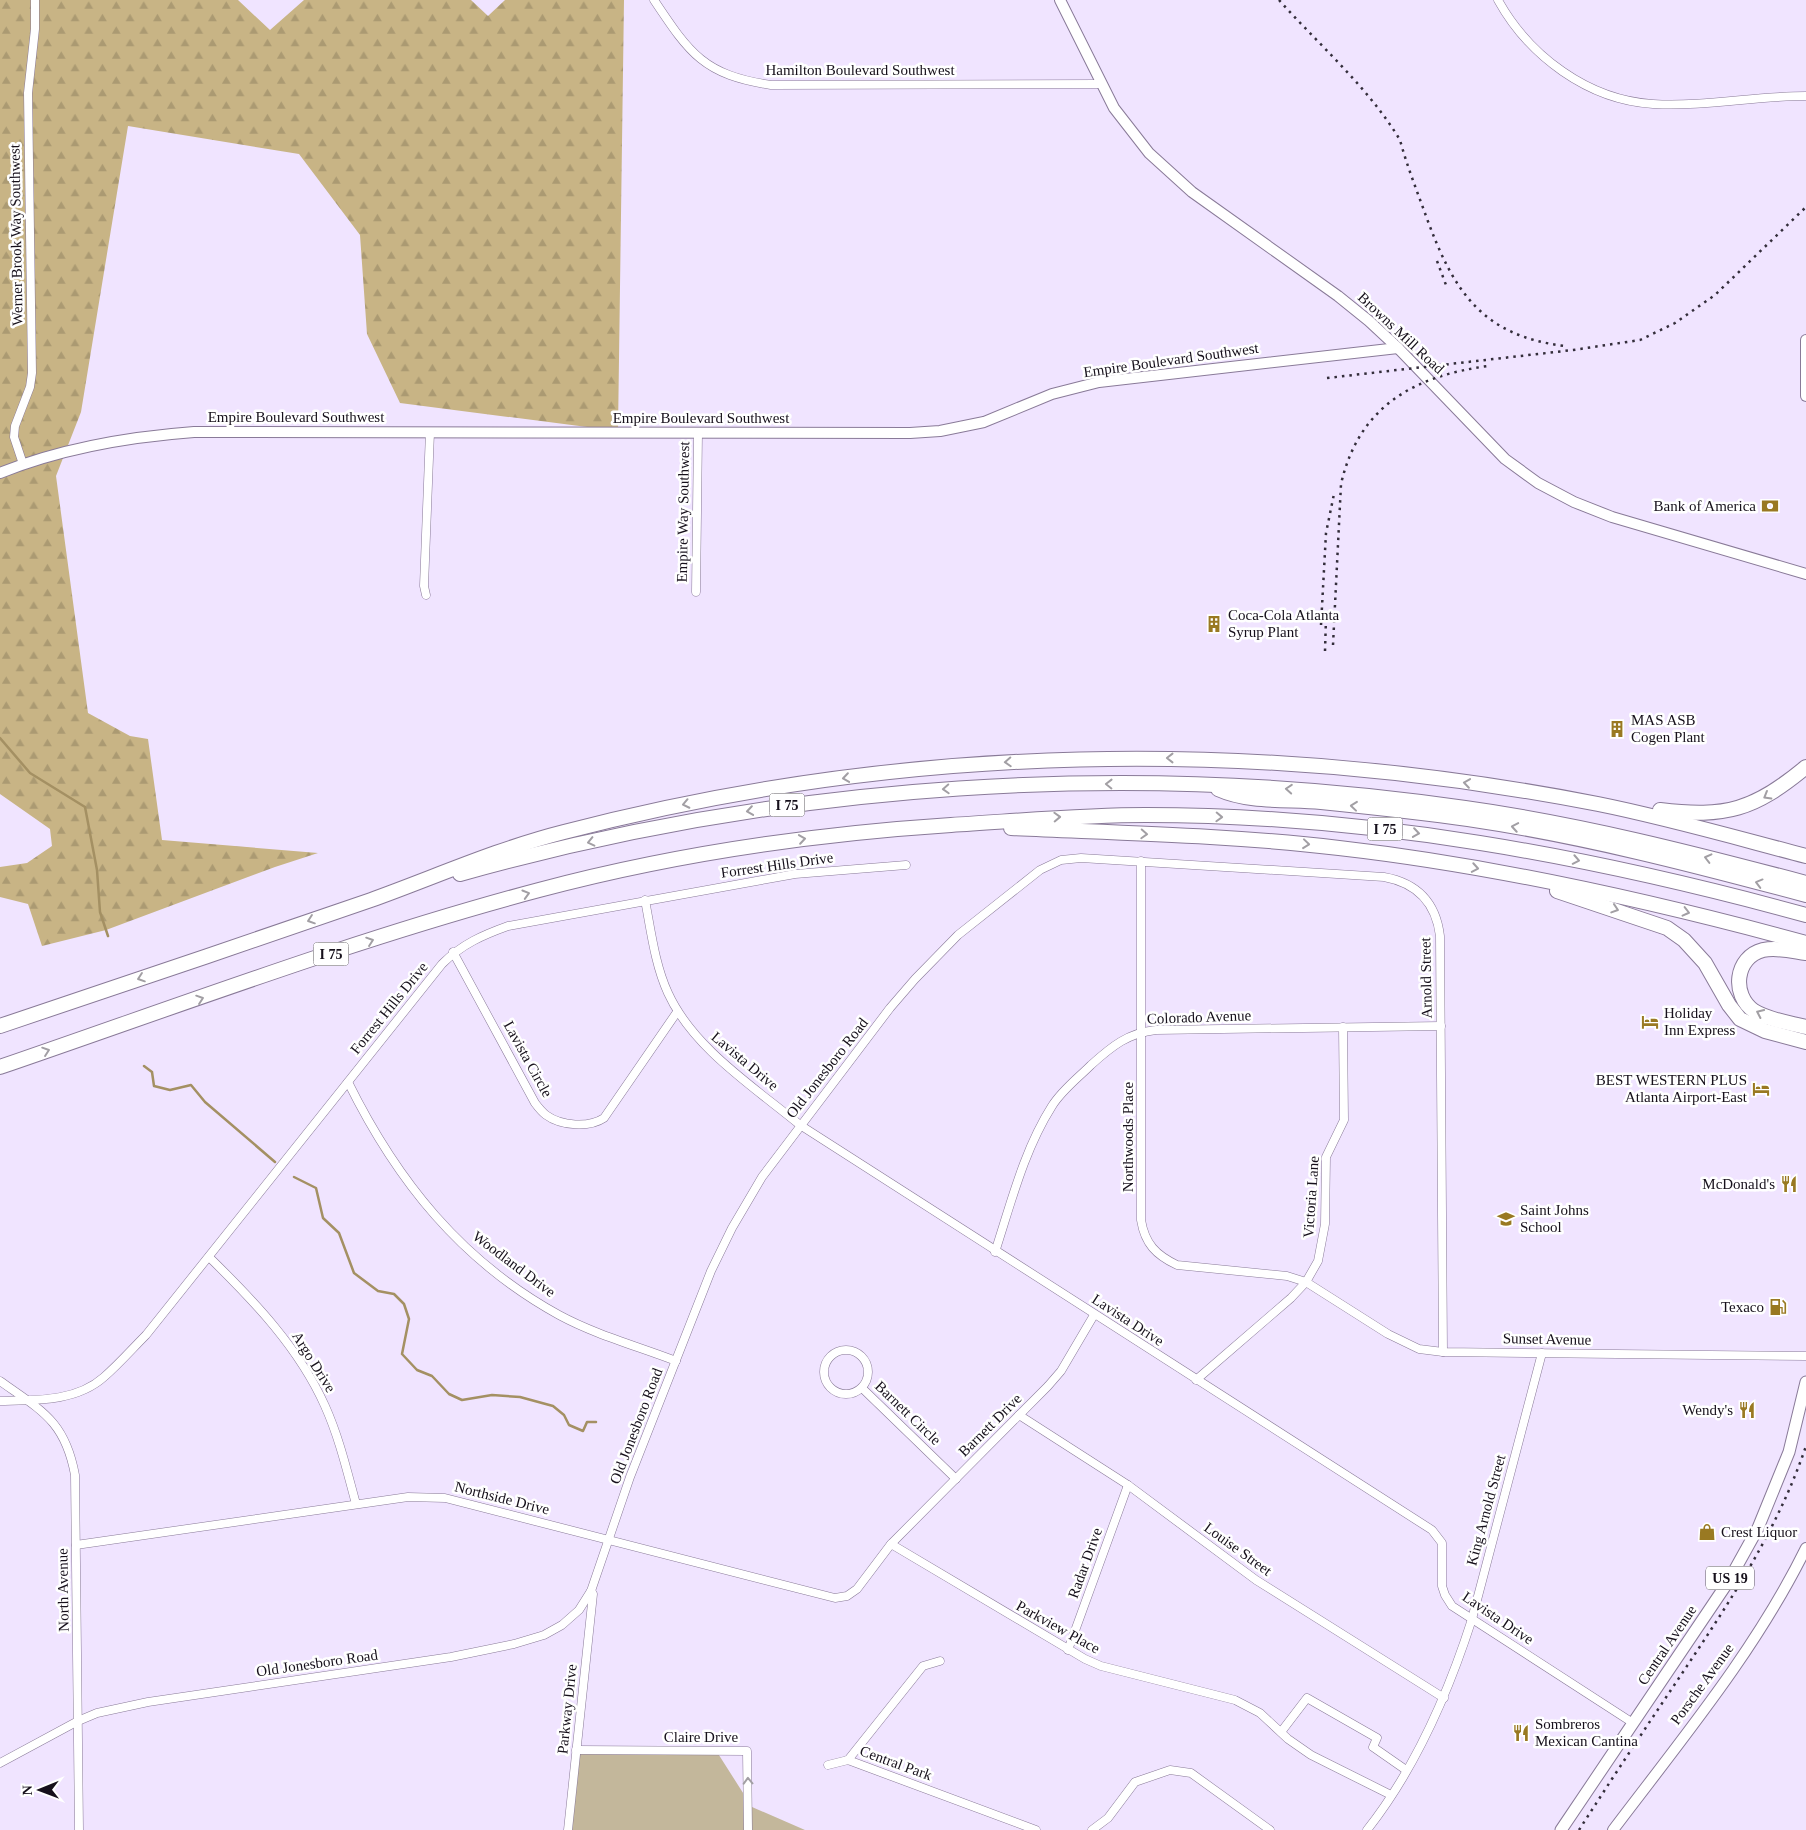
<svg xmlns="http://www.w3.org/2000/svg" width="1806" height="1830" font-family="'Times New Roman',serif">
<style>
.green{fill:#c3b79b}
.forest{fill:url(#forest-firs)}
.lines{fill:none;stroke-linecap:round;stroke-linejoin:round}
.stream{stroke:#a49063;stroke-width:2.5}
.street-casing{stroke:#897a98;stroke-width:9}
.secondary-casing{stroke:#897a98;stroke-width:12}
.primary-casing{stroke:#897a98;stroke-width:13}
.highway-casing{stroke:#897a98;stroke-width:16}
.street{stroke:#fff;stroke-width:8}
.secondary{stroke:#fff;stroke-width:10}
.primary{stroke:#fff;stroke-width:11}
.highway{stroke:#fff;stroke-width:14}
.rail{stroke:#332d3a;stroke-width:2.5;stroke-dasharray:2.5 5;stroke-linecap:butt}
.oneway{stroke:#a29fa4}
.labels{text-anchor:middle;dominant-baseline:central;stroke-width:5;stroke-linejoin:round;paint-order:stroke}
.shield{fill:#fff;stroke:#5c585f;stroke-width:1}
.shield-label{font-size:14px;font-weight:bold;fill:#16101b}
.street-label{font-size:15px;fill:#16101b;stroke:#fff}
.poi-label{font-size:15px;fill:#16101b;stroke:#fff;text-anchor:start}
</style>
<defs>
<pattern id="forest-firs" width="22" height="20" patternUnits="userSpaceOnUse" patternTransform="scale(1.25)"><rect width="22" height="20" fill="#c8b485"/><path d="M5 1l3.5 6h-7zM16 11l3.5 6h-7z" fill="#ab9a72"/></pattern>
</defs>
<rect width="100%" height="100%" fill="#f0e4ff"/>
<polygon class="green" points="717,1752 752,1807 805,1830 570,1830 578,1754"/>
<polygon class="forest" points="0,0 238,0 270,30 304,0 471,0 488,16 505,0 624,0 618,431 400,403 367,334 360,235 299,154 128,126 81,412 56,476 88,713 130,736 148,739 162,840 318,853 275,867 106,930 42,946 28,904 0,897 0,867 27,863 52,846 50,829 0,794"/>
<g class="lines">
<g class="stream">
<polyline points="0,738 30,773 85,807 97,870 100,912 108,936"/>
<polyline points="144,1066 152,1072 154,1086 170,1090 191,1085 205,1102 275,1162"/>
<polyline points="294,1177 316,1188 323,1218 339,1233 354,1273 378,1291 394,1294 404,1304 409,1319 402,1354 417,1370 432,1376 449,1394 462,1400 492,1395 520,1397 553,1406 564,1415 569,1425 583,1431 587,1422 596,1422"/>
</g>
<g class="street-casing">
<g id="street">
<path d="M654 0C690 54 704 75 771 85L1100 84"/>
<path d="M1498 0C1529 56 1588 100 1653 104 1704 107 1755 96 1806 96"/>
<polyline points="23,464 14,437 15,426 30,387 32,373 28,93 35,29 35,0"/>
<polyline points="696,592 698,433"/>
<polyline points="426,595 424,586 430,432"/>
<path d="M1141 861V1220C1145 1244 1156 1255 1177 1265L1287 1276 1306 1282 1388 1334 1419 1349 1443 1352 1806 1356"/>
<path d="M645 900C651 931 655 965 668 993 693 1048 754 1087 800 1125L1432 1530 1442 1543V1586L1445 1595 1452 1606 1633 1723"/>
<path d="M453 952 535 1103C538 1107 542 1112 546 1115 561 1126 589 1128 604 1118L677 1012"/>
<path d="M348 1082C397 1181 461 1261 559 1315 596 1335 637 1346 676 1361"/>
<path d="M995 1252C1011 1203 1024 1150 1052 1106 1062 1090 1078 1078 1091 1065 1112 1046 1128 1033 1156 1030L1441 1026"/>
<path d="M209 1257C254 1301 299 1348 325 1406 339 1437 347 1471 356 1504"/>
<circle cx="846" cy="1372" r="22"/>
<polyline points="1196,1380 1291,1298 1306,1282 1318,1261 1325,1224 1326,1157 1344,1120 1343,1027"/>
<path d="M0 1381C42 1411 65 1421 75 1475L79 1830"/>
<polyline points="862,1388 956,1479"/>
<path d="M0 1401C35 1400 76 1402 104 1377 119 1364 132 1349 146 1335L442 964C462 944 483 935 508 926L795 874 906 865"/>
<polyline points="1019,1415 1128,1485 1256,1580 1444,1698"/>
<polyline points="891,1544 1085,1659 1101,1666 1235,1700 1260,1713 1288,1739 1311,1755 1391,1795"/>
<polyline points="76,1545 408,1497 445,1498 835,1598 847,1596 857,1589 891,1544 1048,1386 1061,1371 1094,1315"/>
<polyline points="1068,1650 1128,1485"/>
<polyline points="1281,1732 1307,1698 1377,1738 1373,1747 1406,1770"/>
<polyline points="576,1750 747,1751 748,1830"/>
<polyline points="848,1760 1036,1830"/>
<polyline points="848,1760 923,1666 940,1661"/>
<path d="M0 1763 78 1721 97 1713 148 1702 451 1657 514 1644 544 1635 562 1625 579 1610 591 1591 630 1477 711 1271 732 1228 762 1177 890 1008 915 979 958 935 1040 870 1061 860 1081 858 1384 877C1417 883 1436 903 1440 936L1443 1352"/>
<polyline points="828,1765 848,1760"/>
<polyline points="568,1830 593,1594 591,1591"/>
<polyline points="1092,1830 1108,1818 1135,1782 1170,1770 1191,1773 1270,1830"/>
<path d="M1367 1830C1416 1768 1448 1694 1472 1619L1542 1353"/>
</g>
</g>
<g class="secondary-casing">
<g id="secondary">
<polyline points="1060,0 1114,108 1149,153 1192,192 1338,296 1369,321 1398,348 1505,459 1538,483 1574,502 1612,517 1806,574"/>
<polyline points="1806,340 1806,396"/>
<path d="M0 473C62 448 127 437 194 432L910 433 940 431 984 422 1052 394 1099 382 1398 348"/>
<path d="M1613 1830C1681 1740 1756 1650 1806 1548"/>
</g>
</g>
<g class="primary-casing">
<polyline id="primary" points="1561,1830 1728,1582 1758,1528 1789,1452 1806,1382"/>
</g>
<g class="highway-casing">
<g id="highway">
<path d="M1218 789C1249 803 1287 799 1321 802 1370 807 1419 812 1468 819 1583 836 1694 865 1806 895"/>
<path d="M1660 810C1726 818 1754 810 1806 767"/>
<path d="M1011 828C1120 833 1230 835 1339 848 1497 866 1652 901 1806 943"/>
<path d="M460 874C785 783 1130 759 1465 808 1580 824 1693 853 1806 883"/>
<polyline points="1557,891 1667,928 1684,940 1705,963 1729,1005 1740,1019 1765,1031 1806,1042"/>
<path d="M1806 953C1792 951 1777 947 1763 950 1735 957 1731 995 1754 1011 1768 1020 1790 1023 1806 1027"/>
<path d="M0 1026C123 984 248 943 371 900 435 877 497 849 564 832 904 743 1254 737 1598 804 1668 818 1737 838 1806 856"/>
<path d="M0 1067C178 1006 358 938 539 890 674 854 813 834 951 825 1017 821 1081 815 1146 815 1370 815 1591 856 1806 915"/>
</g>
</g>
<use href="#street" class="street"/>
<use href="#secondary" class="secondary"/>
<use href="#primary" class="primary"/>
<use href="#highway" class="highway"/>
<g class="rail">
<path d="M1279 0C1320 46 1368 87 1400 140 1407 166 1417 191 1426 216 1453 290 1481 336 1565 346"/>
<polyline points="1437,261 1446,285"/>
<polyline points="1327,378 1573,350 1640,340 1675,323 1715,295 1806,207"/>
<polyline points="1321,625 1326,533 1334,494"/>
<path d="M1333 645 1341 484C1359 406 1414 376 1488 366"/>
<polyline points="1325,651 1326,618"/>
<path d="M1579 1830C1611 1780 1644 1730 1677 1681 1727 1606 1777 1532 1806 1446"/>
</g>
</g>
<defs><path id="oneway-chevron" d="M-2-3.5L2.5 0L-2 3.5" fill="none" stroke-width="1.6" stroke-linecap="round" stroke-linejoin="round" transform="scale(1.25)"/></defs>
<g class="oneway">
<use href="#oneway-chevron" transform="translate(1170 758) rotate(180)"/>
<use href="#oneway-chevron" transform="translate(1008 762) rotate(177)"/>
<use href="#oneway-chevron" transform="translate(846 778) rotate(172)"/>
<use href="#oneway-chevron" transform="translate(1467 783) rotate(-172)"/>
<use href="#oneway-chevron" transform="translate(1109 784) rotate(-179)"/>
<use href="#oneway-chevron" transform="translate(946 789) rotate(177)"/>
<use href="#oneway-chevron" transform="translate(1289 789) rotate(-176)"/>
<use href="#oneway-chevron" transform="translate(1767 796) rotate(150)"/>
<use href="#oneway-chevron" transform="translate(686 804) rotate(168)"/>
<use href="#oneway-chevron" transform="translate(1354 806) rotate(-174)"/>
<use href="#oneway-chevron" transform="translate(750 811) rotate(172)"/>
<use href="#oneway-chevron" transform="translate(1057 817) rotate(-2)"/>
<use href="#oneway-chevron" transform="translate(1219 817) rotate(2)"/>
<use href="#oneway-chevron" transform="translate(1515 827) rotate(-170)"/>
<use href="#oneway-chevron" transform="translate(1416 833) rotate(8)"/>
<use href="#oneway-chevron" transform="translate(1144 834) rotate(3)"/>
<use href="#oneway-chevron" transform="translate(802 839) rotate(-8)"/>
<use href="#oneway-chevron" transform="translate(591 842) rotate(167)"/>
<use href="#oneway-chevron" transform="translate(1306 844) rotate(6)"/>
<use href="#oneway-chevron" transform="translate(1708 858) rotate(-166)"/>
<use href="#oneway-chevron" transform="translate(1576 860) rotate(11)"/>
<use href="#oneway-chevron" transform="translate(1475 868) rotate(10)"/>
<use href="#oneway-chevron" transform="translate(1759 883) rotate(-165)"/>
<use href="#oneway-chevron" transform="translate(526 894) rotate(-16)"/>
<use href="#oneway-chevron" transform="translate(1615 909) rotate(18)"/>
<use href="#oneway-chevron" transform="translate(1686 912) rotate(14)"/>
<use href="#oneway-chevron" transform="translate(311 920) rotate(161)"/>
<use href="#oneway-chevron" transform="translate(370 941) rotate(-19)"/>
<use href="#oneway-chevron" transform="translate(141 978) rotate(161)"/>
<use href="#oneway-chevron" transform="translate(200 999) rotate(-19)"/>
<use href="#oneway-chevron" transform="translate(1760 1013) rotate(-155)"/>
<use href="#oneway-chevron" transform="translate(46 1051) rotate(-19)"/>
<use href="#oneway-chevron" transform="translate(748 1781) rotate(-92)"/>
</g>
<defs>
<g id="bank-bare" transform="scale(1.35)"><path d="M-6-4H6V4H-6ZM0-2.3a2.3 2.3 0 1 0 0 4.6a2.3 2.3 0 1 0 0-4.6Z" fill="#997922" stroke="#fff" stroke-width="2.5" paint-order="stroke"/></g>
<g id="building-bare" transform="scale(1.35)"><path d="M-4-6H4V6H1V3H-1V6H-4ZM-2.5-4.3h1.7v1.8h-1.7ZM.8-4.3h1.7v1.8H.8ZM-2.5-1h1.7V.8h-1.7ZM.8-1h1.7V.8H.8Z" fill="#997922" stroke="#fff" stroke-width="2.5" paint-order="stroke"/></g>
<g id="hotel-bare" transform="scale(1.35)"><path d="M-6-4.5h1.5V1H6V5H4.5V3h-9V5H-6ZM-4 0a1.8 1.8 0 1 1 3.6 0ZM.5 0V-2.5h3Q6-2.5 6 0Z" fill="#997922" stroke="#fff" stroke-width="2.5" paint-order="stroke"/></g>
<g id="restaurant-bare" transform="scale(1.35)"><path d="M-5-6h1v4h1v-4h1v4h1v-4h1v5L-1.5 .5V6h-2V.5L-5-1ZM5-6V6H3V1.5H1.5Q1.5-4 5-6Z" fill="#997922" stroke="#fff" stroke-width="2.5" paint-order="stroke"/></g>
<g id="school-bare" transform="scale(1.35)"><path d="M0-5L7-2L0 1L-7-2ZM-4 1L0 2.5L4 1V4Q0 6-4 4Z" fill="#997922" stroke="#fff" stroke-width="2.5" paint-order="stroke"/></g>
<g id="fuel-bare" transform="scale(1.35)"><path d="M-5.5-6h7V0h2V4h1.3V-2.5L3-4.5l.8-.8L6-3V5H2.5V1h-1V6h-7ZM-4.2-4.7v3.2H.2V-4.7Z" fill="#997922" stroke="#fff" stroke-width="2.5" paint-order="stroke"/></g>
<g id="shop-bare" transform="scale(1.35)"><path d="M-5-2.5h2.3a2.7 3.5 0 0 1 5.4 0H5L5.5 6h-11ZM-1.5-2.5h3a1.5 2.3 0 0 0-3 0Z" fill="#997922" stroke="#fff" stroke-width="2.5" paint-order="stroke"/></g>
</defs>
<g fill-rule="evenodd">
<use href="#bank-bare" x="1770" y="506"/>
<use href="#building-bare" x="1214" y="624"/>
<use href="#building-bare" x="1617" y="729"/>
<use href="#hotel-bare" x="1650" y="1022"/>
<use href="#hotel-bare" x="1761" y="1089"/>
<use href="#restaurant-bare" x="1789" y="1184"/>
<use href="#school-bare" x="1506" y="1219"/>
<use href="#fuel-bare" x="1778" y="1307"/>
<use href="#restaurant-bare" x="1747" y="1410"/>
<use href="#shop-bare" x="1707" y="1532"/>
<use href="#restaurant-bare" x="1521" y="1733"/>
</g>
<g class="labels">
<g class="shield">
<rect x="769.5" y="793.5" width="35" height="23" rx="4"/>
<rect x="1367.5" y="817.5" width="35" height="23" rx="4"/>
<rect x="313.5" y="942.5" width="35" height="23" rx="4"/>
<rect x="1706" y="1566.5" width="48" height="23" rx="4"/>
</g>
<g class="shield-label">
<text x="787" y="805">I 75</text>
<text x="1385" y="829">I 75</text>
<text x="331" y="954">I 75</text>
<text x="1730" y="1578">US 19</text>
</g>
<g class="street-label">
<text x="860" y="70">Hamilton Boulevard Southwest</text>
<text transform="translate(16 235) rotate(-91)">Werner Brook Way Southwest</text>
<text transform="translate(1401 333) rotate(43)">Browns Mill Road</text>
<text transform="translate(1171 360) rotate(-8)">Empire Boulevard Southwest</text>
<text x="296" y="417">Empire Boulevard Southwest</text>
<text x="701" y="418">Empire Boulevard Southwest</text>
<text transform="translate(683 512) rotate(-89)">Empire Way Southwest</text>
<text transform="translate(777 865) rotate(-8)">Forrest Hills Drive</text>
<text transform="translate(1426 978) rotate(-91)">Arnold Street</text>
<text transform="translate(389 1008) rotate(-51)">Forrest Hills Drive</text>
<text transform="translate(1199 1017) rotate(-2)">Colorado Avenue</text>
<text transform="translate(528 1059) rotate(61)">Lavista Circle</text>
<text transform="translate(745 1061) rotate(40)">Lavista Drive</text>
<text transform="translate(827 1068) rotate(-52)">Old Jonesboro Road</text>
<text transform="translate(1128 1137) rotate(-90)">Northwoods Place</text>
<text transform="translate(1311 1197) rotate(-86)">Victoria Lane</text>
<text transform="translate(514 1264) rotate(37)">Woodland Drive</text>
<text transform="translate(1128 1320) rotate(33)">Lavista Drive</text>
<text transform="translate(1547 1339) rotate(1)">Sunset Avenue</text>
<text transform="translate(314 1362) rotate(58)">Argo Drive</text>
<text transform="translate(908 1413) rotate(44)">Barnett Circle</text>
<text transform="translate(990 1425) rotate(-45)">Barnett Drive</text>
<text transform="translate(636 1426) rotate(-69)">Old Jonesboro Road</text>
<text transform="translate(502 1498) rotate(14)">Northside Drive</text>
<text transform="translate(1486 1510) rotate(-75)">King Arnold Street</text>
<text transform="translate(1238 1549) rotate(36)">Louise Street</text>
<text transform="translate(1085 1563) rotate(-70)">Radar Drive</text>
<text transform="translate(63 1590) rotate(-91)">North Avenue</text>
<text transform="translate(1498 1618) rotate(34)">Lavista Drive</text>
<text transform="translate(1058 1627) rotate(29)">Parkview Place</text>
<text transform="translate(1667 1645) rotate(-56)">Central Avenue</text>
<text transform="translate(317 1663) rotate(-8)">Old Jonesboro Road</text>
<text transform="translate(1702 1684) rotate(-54)">Porsche Avenue</text>
<text transform="translate(567 1709) rotate(-84)">Parkway Drive</text>
<text x="701" y="1737">Claire Drive</text>
<text transform="translate(896 1763) rotate(20)">Central Park</text>
</g>
<g class="poi-label">
<text x="1756" y="506" text-anchor="end">Bank of America</text>
<text x="1228" y="615">Coca-Cola Atlanta<tspan x="1228" dy="17">Syrup Plant</tspan></text>
<text x="1631" y="720">MAS ASB<tspan x="1631" dy="17">Cogen Plant</tspan></text>
<text x="1664" y="1013">Holiday<tspan x="1664" dy="17">Inn Express</tspan></text>
<text x="1747" y="1080" text-anchor="end">BEST WESTERN PLUS<tspan x="1747" dy="17">Atlanta Airport-East</tspan></text>
<text x="1775" y="1184" text-anchor="end">McDonald's</text>
<text x="1520" y="1210">Saint Johns<tspan x="1520" dy="17">School</tspan></text>
<text x="1764" y="1307" text-anchor="end">Texaco</text>
<text x="1733" y="1410" text-anchor="end">Wendy's</text>
<text x="1721" y="1532">Crest Liquor</text>
<text x="1535" y="1724">Sombreros<tspan x="1535" dy="17">Mexican Cantina</tspan></text>
</g>
</g>
<g transform="translate(40 1790) rotate(269)" stroke="#ffffff" stroke-width="4" paint-order="stroke">
<path d="M0-4L9 19L0 12L-9 19Z" fill="#16101b"/>
<text y="-8" font-size="14" font-weight="bold" text-anchor="middle" fill="#16101b">N</text>
</g>
</svg>
